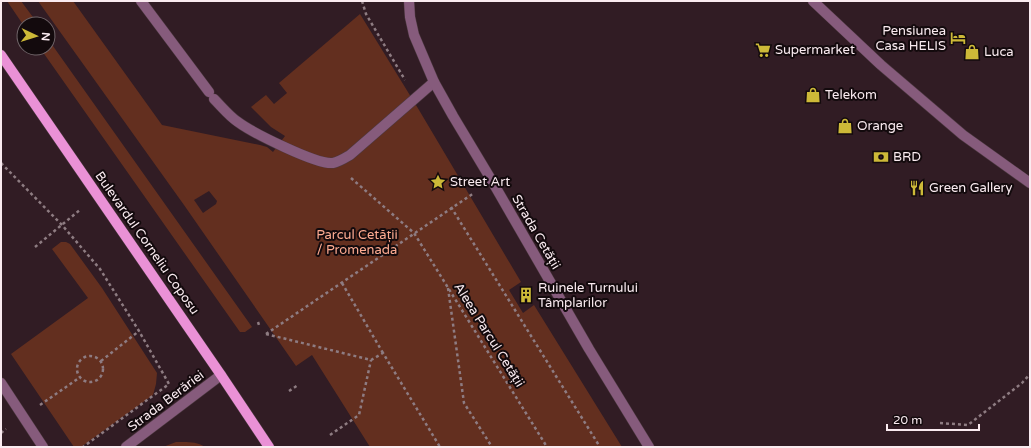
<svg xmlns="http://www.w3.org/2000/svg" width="1031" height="448" font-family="'Varela Round',sans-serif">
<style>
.green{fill:#632f1f;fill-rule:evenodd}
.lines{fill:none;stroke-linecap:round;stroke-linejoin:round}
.lane-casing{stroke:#4d3941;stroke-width:11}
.street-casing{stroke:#4d3941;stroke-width:11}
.primary-casing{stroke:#4d3941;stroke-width:11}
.path{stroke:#8e7c82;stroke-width:2.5;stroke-dasharray:3 3;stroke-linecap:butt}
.lane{stroke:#865b7c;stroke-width:10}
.street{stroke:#865b7c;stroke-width:10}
.primary{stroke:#ea91d6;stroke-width:10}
.labels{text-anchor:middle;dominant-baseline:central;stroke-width:4;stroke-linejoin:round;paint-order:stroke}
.poi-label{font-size:13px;fill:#faebf0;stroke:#130a0d;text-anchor:start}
.street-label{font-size:13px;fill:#faebf0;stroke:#130a0d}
.park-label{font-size:13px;fill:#ffac92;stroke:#130a0d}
</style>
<rect width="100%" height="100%" fill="#311c24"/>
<g class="green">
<polygon points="7,1 21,1 38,24 24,24 24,26"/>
<path d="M38 1H73L162 125 260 145 267 147 273 152 285 136 271 127 251 107 266 95 274 104 287 93 279 83 360 14 419 110 521 282 509 290 523 313 534 305 622 447H370L312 355 296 366 184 205ZM209 191 217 201 216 204 203 213 194 200Z"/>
<polygon points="48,39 252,327 245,332 240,332 40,48 48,48"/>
<polygon points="61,242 66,242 70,244 102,288 157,373 156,384 153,395 81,447 74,447 11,354 88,298 52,249"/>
<path d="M176 442C186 442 196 441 205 447H163Z"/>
</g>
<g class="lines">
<g class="lane-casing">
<g id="lane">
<polyline points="141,1 209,92"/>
<path d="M214 99C222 107 229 116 238 122 253 133 317 165 333 163 339 162 345 158 350 155L434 82"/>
<polyline points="1,383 43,447"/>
</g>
</g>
<g class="street-casing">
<g id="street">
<polyline points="409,1 410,17 414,35 434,82 453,116 492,181 589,349 649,447"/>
<polyline points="813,1 881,65 963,135 1030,183"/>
<polyline points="126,447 221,375"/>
</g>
</g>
<g class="primary-casing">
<polyline id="primary" points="1,55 221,375 269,447"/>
</g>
<g class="path">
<polyline points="362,1 366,14 405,80"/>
<polyline points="1,163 62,225 100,269 139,331 169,384 83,447"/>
<polyline points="351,178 414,233 547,447"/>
<polyline points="451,207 600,447"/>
<polyline points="35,247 81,209"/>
<polyline points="342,283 383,353"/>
<polyline points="448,288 464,403 492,447"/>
<polyline points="258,322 259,325"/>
<polyline points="266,334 474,193"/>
<polyline points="266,334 371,360 383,353 440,447"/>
<circle cx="90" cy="369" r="13"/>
<polyline points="101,361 139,331"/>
<polyline points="289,391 298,385"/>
<polyline points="40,405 79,378"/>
<polyline points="940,423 968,425 1022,383 1030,374"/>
<polyline points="1,433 6,429"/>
<polyline points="330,435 359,415 371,360"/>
</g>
<use href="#lane" class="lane"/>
<use href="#street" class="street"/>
<use href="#primary" class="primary"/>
</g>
<defs>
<g id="hotel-bare" transform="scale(1.2)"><path d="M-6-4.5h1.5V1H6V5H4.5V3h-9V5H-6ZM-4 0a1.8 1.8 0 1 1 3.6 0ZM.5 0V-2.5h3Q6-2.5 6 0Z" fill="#cdb938" stroke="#130a0d" stroke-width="2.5" paint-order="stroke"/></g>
<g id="supermarket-bare" transform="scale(1.2)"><path d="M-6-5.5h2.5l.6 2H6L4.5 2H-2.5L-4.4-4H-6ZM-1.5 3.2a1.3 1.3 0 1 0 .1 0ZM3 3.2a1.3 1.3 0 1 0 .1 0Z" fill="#cdb938" stroke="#130a0d" stroke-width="2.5" paint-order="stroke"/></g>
<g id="shop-bare" transform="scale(1.2)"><path d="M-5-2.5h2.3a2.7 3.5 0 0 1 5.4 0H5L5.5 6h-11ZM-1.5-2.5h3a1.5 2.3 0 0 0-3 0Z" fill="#cdb938" stroke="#130a0d" stroke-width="2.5" paint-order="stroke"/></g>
<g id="bank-bare" transform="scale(1.2)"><path d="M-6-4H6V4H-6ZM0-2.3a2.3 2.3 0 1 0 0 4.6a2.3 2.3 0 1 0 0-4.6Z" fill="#cdb938" stroke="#130a0d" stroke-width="2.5" paint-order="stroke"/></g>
<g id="sight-bare" transform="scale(1.2)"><path d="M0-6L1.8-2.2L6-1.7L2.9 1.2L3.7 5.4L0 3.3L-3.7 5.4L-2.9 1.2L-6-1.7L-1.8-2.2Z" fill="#cdb938" stroke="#130a0d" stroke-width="2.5" paint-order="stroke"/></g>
<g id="restaurant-bare" transform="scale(1.2)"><path d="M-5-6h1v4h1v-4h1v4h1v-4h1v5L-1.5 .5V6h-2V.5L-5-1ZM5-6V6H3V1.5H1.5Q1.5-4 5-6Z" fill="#cdb938" stroke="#130a0d" stroke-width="2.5" paint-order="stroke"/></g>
<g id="building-bare" transform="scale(1.2)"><path d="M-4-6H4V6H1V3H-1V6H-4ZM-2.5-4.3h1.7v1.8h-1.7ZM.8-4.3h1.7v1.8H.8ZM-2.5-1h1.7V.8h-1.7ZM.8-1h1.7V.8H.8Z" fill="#cdb938" stroke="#130a0d" stroke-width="2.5" paint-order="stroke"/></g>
</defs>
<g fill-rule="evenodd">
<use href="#hotel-bare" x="958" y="38"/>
<use href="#supermarket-bare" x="763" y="50"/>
<use href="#shop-bare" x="972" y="52"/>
<use href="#shop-bare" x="813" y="95"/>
<use href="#shop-bare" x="845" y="126"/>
<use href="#bank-bare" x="881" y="157"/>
<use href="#sight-bare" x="438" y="182"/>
<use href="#restaurant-bare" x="917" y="188"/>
<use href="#building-bare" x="526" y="295"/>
</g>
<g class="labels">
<g class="poi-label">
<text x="946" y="31" text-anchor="end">Pensiunea<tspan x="946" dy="15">Casa HELIS</tspan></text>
<text x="775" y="50">Supermarket</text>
<text x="984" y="52">Luca</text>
<text x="825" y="95">Telekom</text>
<text x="857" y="126">Orange</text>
<text x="893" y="157">BRD</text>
<text x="450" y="182">Street Art</text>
<text x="929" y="188">Green Gallery</text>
<text x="538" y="288">Ruinele Turnului<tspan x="538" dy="15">Tâmplarilor</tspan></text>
</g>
<g class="street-label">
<text transform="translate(536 232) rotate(60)">Strada Cetății</text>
<text transform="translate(147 243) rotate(55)">Bulevardul Corneliu Coposu</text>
<text transform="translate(489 335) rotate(58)">Aleea Parcul Cetății</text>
<text transform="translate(166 401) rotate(-37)">Strada Berăriei</text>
</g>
<g class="park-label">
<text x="357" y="235">Parcul Cetății<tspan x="357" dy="15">/ Promenada</tspan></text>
</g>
</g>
<rect width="1031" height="448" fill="none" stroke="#faebf0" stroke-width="4"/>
<g transform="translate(36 36) rotate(94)"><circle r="19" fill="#130a0d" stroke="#6f6468"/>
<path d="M0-3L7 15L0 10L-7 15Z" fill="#cdb938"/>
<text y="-6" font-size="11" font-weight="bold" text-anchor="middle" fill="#faebf0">N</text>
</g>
<path d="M887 424v6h92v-6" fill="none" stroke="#faebf0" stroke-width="2"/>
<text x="893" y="424" font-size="12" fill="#faebf0" stroke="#130a0d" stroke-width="3" paint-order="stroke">20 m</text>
</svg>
